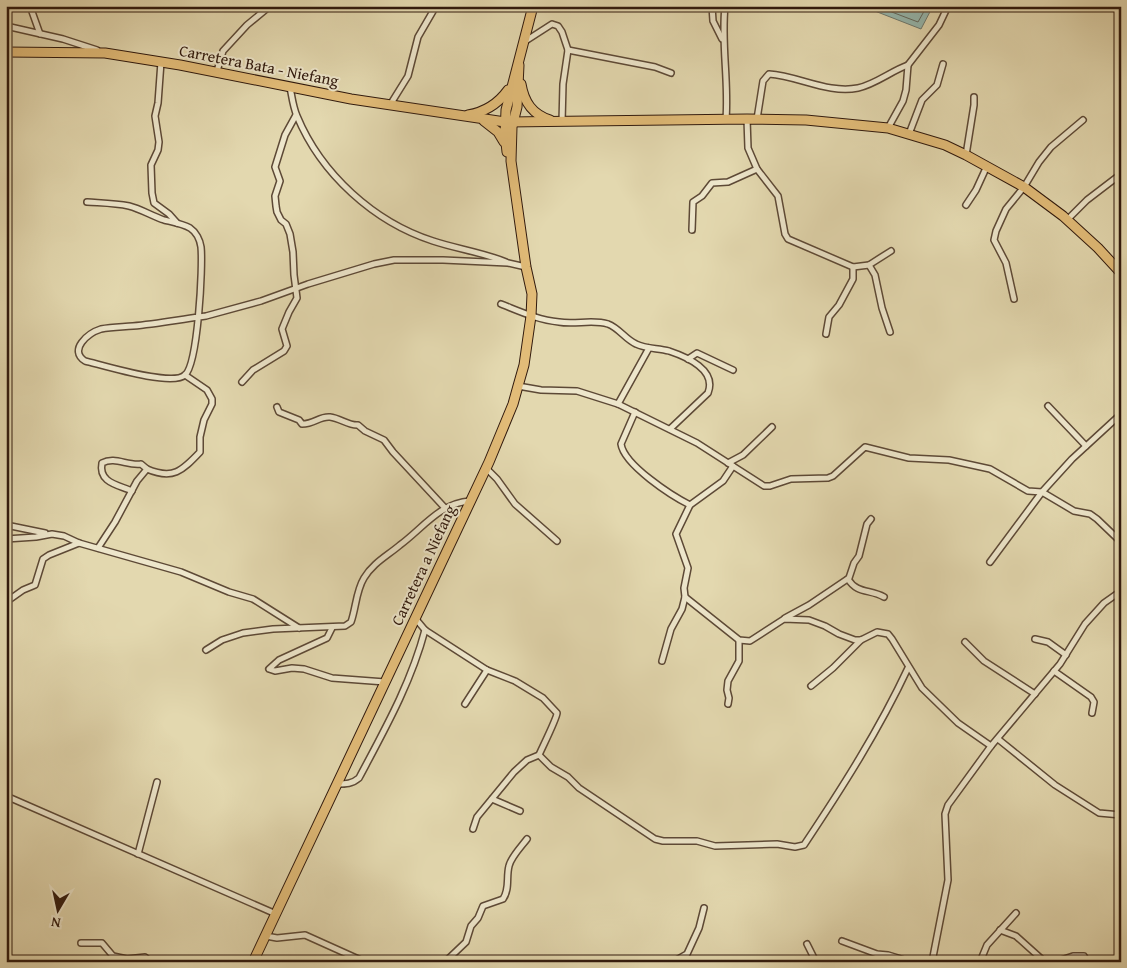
<svg xmlns="http://www.w3.org/2000/svg" width="1127" height="968" font-family="'Gentium Book Plus',serif">
<style>
.water{fill:#96b9b0;stroke:#6d796f}
.lines{fill:none;stroke-linecap:round;stroke-linejoin:round}
.shore{stroke:#63695e;stroke-width:1}
.minor-casing{stroke:#5d4936;stroke-width:8}
.primary-casing{stroke:#30190d;stroke-width:11}
.minor{stroke:#ede6cb;stroke-width:5}
.primary{stroke:#e2bc78;stroke-width:9}
.labels{text-anchor:middle;dominant-baseline:central;stroke-width:4;stroke-linejoin:round;paint-order:stroke}
.street-label{font-size:16px;fill:#30190d;stroke:#ede6cb}
</style>
<rect width="100%" height="100%" fill="#e3d8af"/>
<filter id="stains"><feTurbulence type="fractalNoise" baseFrequency=".004" numOctaves="4"/><feColorMatrix values="0 0 0 0 .2 0 0 0 0 .09 0 0 0 0 .02 0 0 0 .5 -.17"/></filter>
<radialGradient id="worn" r=".72"><stop offset=".6" stop-color="#630" stop-opacity="0"/><stop offset="1" stop-color="#630" stop-opacity=".3"/></radialGradient>
<polygon class="water" points="862,6 933,6 921,29"/>
<g class="lines">
<polyline class="shore" points="876,6 918,22 927,6"/>
<g class="minor-casing">
<g id="minor">
<polyline points="30,6 40,34"/>
<polyline points="712,6 713,21 722,39"/>
<path d="M725 6C721 44 729 81 726 119"/>
<polyline points="6,26 63,39 97,50"/>
<polyline points="524,42 552,24 558,26 562,32 568,50 563,84 562,122"/>
<polyline points="568,50 655,67 671,73"/>
<polyline points="161,62 158,103 155,116 159,142 158,150 151,165 152,193 154,203 169,214 177,223"/>
<polyline points="217,71 223,51 247,25 270,6"/>
<path d="M290 87C292 97 293 107 297 116 321 174 374 222 433 241 457 249 482 252 506 262"/>
<polyline points="390,105 408,76 418,37 436,6"/>
<polyline points="747,119 748,148 757,169 778,196 785,234 788,239 853,267 869,265 891,251"/>
<path d="M757 119 763 81 769 74C799 76 828 94 858 88 876 84 891 71 908 65"/>
<polyline points="888,128 903,101 906,90 908,65 939,25 948,6"/>
<polyline points="909,134 922,100 937,85 943,64"/>
<polyline points="966,155 974,105 974,97"/>
<path d="M87 202C101 203 115 203 129 206 141 209 152 216 164 220 172 222 183 224 190 228 196 232 200 240 201 247 203 266 198 364 185 375 172 387 102 365 85 361 68 350 88 333 101 329 112 327 122 327 133 326 155 324 177 320 199 317L206 316 261 301 308 284 374 264 394 260H443L508 263 526 267"/>
<polyline points="966,205 976,190 987,166"/>
<polyline points="1067,220 1087,200 1121,174"/>
<polyline points="692,230 693,202 702,196 712,183 728,182 757,169"/>
<polyline points="869,265 875,275 882,308 890,332"/>
<polyline points="1014,299 1006,263 994,240 996,231 1006,209 1024,187 1039,162 1051,147 1083,120"/>
<path d="M501 304C519 311 538 320 559 322 575 325 592 319 608 324 619 328 625 339 636 344 646 349 658 348 669 351 687 357 717 370 708 393L670 429"/>
<polyline points="826,334 829,317 839,305 853,279 853,267"/>
<polyline points="688,359 697,353 733,370"/>
<polyline points="242,382 253,370 284,351 287,346 282,329 289,312 297,298 294,275 293,252 290,234 286,224 281,220 277,212 276,206 275,196 280,181 275,167 285,135 296,115"/>
<polyline points="518,386 541,390 577,391 618,404 697,443 764,486 770,486 791,479 828,478 833,476 865,447 909,458 949,460 990,469 1028,491 1042,492 1074,511 1090,514 1097,519 1121,542"/>
<polyline points="618,404 649,348"/>
<polyline points="1048,406 1086,446"/>
<path d="M277 407 279 412 299 420 302 424C315 424 319 416 330 417 340 418 349 426 358 425L365 431 384 440 393 452 445 508"/>
<path d="M635 412 621 444C624 465 672 496 690 505"/>
<polyline points="728,463 743,455 772,427"/>
<polyline points="733,466 723,481 690,505 676,534 688,568 684,588 685,597 739,640 750,641 784,619 809,620 825,626 839,634 855,640 861,640 877,632 888,634 892,639 922,688 958,723 991,746"/>
<polyline points="486,468 497,479 515,504 557,541"/>
<path d="M132 491C119 485 98 483 102 463 115 456 127 466 141 464L147 469"/>
<polyline points="6,525 45,533"/>
<polyline points="6,539 36,537 52,534 64,536 79,543 181,572 229,592 253,599 299,628"/>
<path d="M98 548 115 522 137 481 147 469C173 480 182 471 200 452V437L204 420 212 404V399L207 390 185 375"/>
<polyline points="990,562 1042,492 1072,459 1121,414"/>
<path d="M848 579C857 594 870 589 884 597"/>
<polyline points="6,602 23,590 35,585 43,559 49,555 79,543"/>
<path d="M415 618 425 630 487 670 515 681 543 698 557 713C557 718 542 748 539 755L527 760 514 772 477 817 473 829"/>
<polyline points="785,618 809,605 849,578 854,563 859,556 867,524 871,519"/>
<polyline points="332,628 327,638 279,660 269,669 275,671 292,668 304,669 332,678 385,682"/>
<polyline points="1035,639 1048,642 1066,655"/>
<polyline points="965,642 984,661 1035,694"/>
<path d="M206 650 222 640 243 633 273 629 345 626 351 622C356 608 356 591 364 578 373 563 387 556 400 545 423 528 440 503 470 501"/>
<polyline points="662,661 671,629 682,609 685,597"/>
<polyline points="1054,671 1091,697 1094,702 1092,713"/>
<polyline points="811,686 833,668 861,640"/>
<polyline points="465,704 487,670"/>
<polyline points="728,704 729,698 727,690 728,681 739,661 739,640"/>
<polyline points="998,739 1055,785 1099,813 1121,815"/>
<path d="M539 755 551 767 568 777 579 788 655 839 663 841H697L715 846 777 844 795 847 804 845C842 788 879 730 908 668"/>
<path d="M337 784C346 784 352 784 359 778 385 729 411 683 425 630"/>
<polyline points="6,796 276,914"/>
<polyline points="492,799 520,811"/>
<polyline points="138,854 157,782"/>
<polyline points="1000,930 1016,936 1045,962"/>
<polyline points="266,936 277,938 305,935 365,962"/>
<polyline points="842,941 877,954 888,955 911,962"/>
<polyline points="81,943 102,943 113,956 127,959 145,957 151,962"/>
<polyline points="807,944 816,962"/>
<path d="M445 962 466 942 471 926 478 918 483 906 503 899C510 889 506 877 509 866 511 857 521 847 527 839"/>
<polyline points="673,962 687,954 699,928 704,908"/>
<polyline points="932,962 948,880 945,814 948,805 991,746 1060,664 1085,624 1104,603 1121,591"/>
<polyline points="980,962 987,945 1016,913"/>
<polyline points="1055,962 1073,956 1084,956 1087,962"/>
</g>
</g>
<g class="primary-casing">
<g id="primary">
<polyline points="6,52 105,53 180,65 351,99 505,122 747,119 806,120 888,128 945,145 966,155 1024,187 1063,216 1098,248 1121,273"/>
<path d="M521 84C524 102 532 114 550 120"/>
<path d="M468 115C485 112 498 104 508 90"/>
<polyline points="484,121 498,132 504,142"/>
<polyline points="507,152 505,134 506,110 533,6"/>
<polyline points="253,962 489,462 513,404 518,386 524,365 531,316 532,294 526,267 511,161 512,127 517,107 519,65"/>
</g>
</g>
<use href="#minor" class="minor"/>
<use href="#primary" class="primary"/>
</g>
<g class="labels">
<g class="street-label">
<text transform="translate(259 65) rotate(11)">Carretera Bata - Niefang</text>
<text transform="translate(423 565) rotate(-65)">Carretera a Niefang</text>
</g>
</g>
<rect width="1127" height="968" fill="none" stroke="#e3d8af" stroke-width="25"/>
<rect x="8" y="8" width="1112" height="953" fill="none" stroke="#30190d" stroke-width="2.5"/>
<rect x="12" y="12" width="1102" height="943" fill="none" stroke="#30190d"/>
<g transform="translate(58 910) rotate(189)" stroke="#ede6cb" stroke-width="4" paint-order="stroke">
<path d="M0-4L9 19L0 12L-9 19Z" fill="#30190d"/>
<text y="-8" font-size="14" font-weight="bold" text-anchor="middle" fill="#30190d">N</text>
</g>
<rect width="100%" height="100%" filter="url(#stains)"/>
<rect width="100%" height="100%" fill="url(#worn)"/>
</svg>
